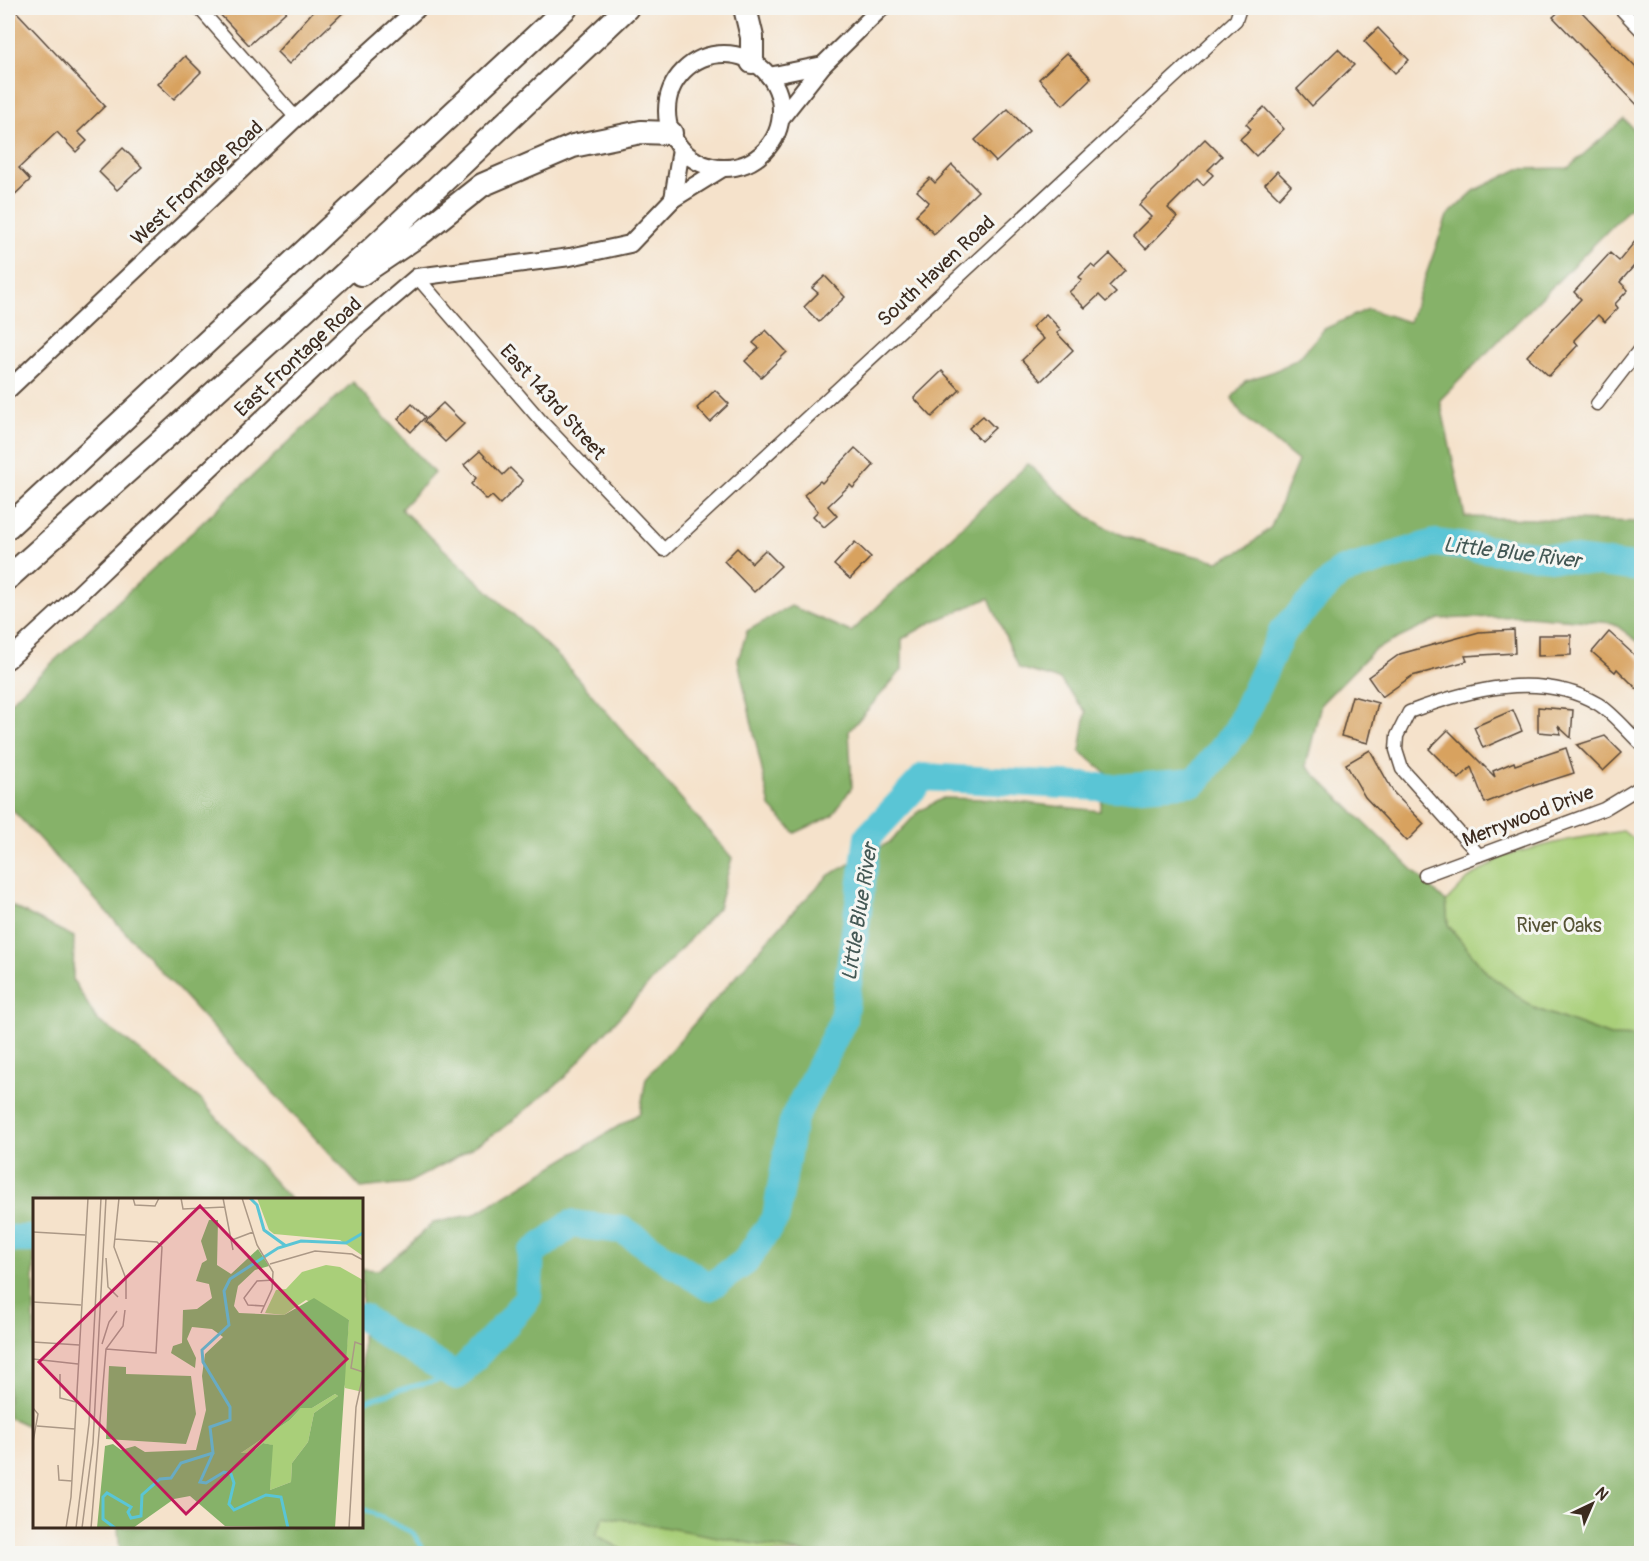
<svg xmlns="http://www.w3.org/2000/svg" width="1649" height="1561" font-family="Pangolin,sans-serif">
<style>
.green{fill:#a9cf79;stroke:#727c4c;stroke-width:1.5}
.forest{fill:#86b269;stroke:#606e44;stroke-width:1.5}
.lines{fill:none;stroke-linecap:round;stroke-linejoin:round}
.stream{stroke:#5ac5d5;stroke-width:4.5}
.river{stroke:#5ac5d5;stroke-width:28}
.building{fill:#d8a25f}
.minor-casing{stroke:#574638;stroke-width:15}
.tertiary-casing{stroke:#574638;stroke-width:20}
.motorway-casing{stroke:#574638;stroke-width:26}
.minor{stroke:#fff;stroke-width:12}
.tertiary{stroke:#fff;stroke-width:16}
.motorway{stroke:#fff;stroke-width:22}
.labels{text-anchor:middle;dominant-baseline:central;stroke-width:6;stroke-linejoin:round;paint-order:stroke}
.street-label{font-size:20px;fill:#3b2a1e;stroke:#f6f6f2}
.park-label{font-size:20px;fill:#565335;stroke:#f6f6f2}
.water-label{font-size:21px;font-style:italic;fill:#445855;stroke:#f6f6f2}
.inset-river{fill:none;stroke:#5ac5d5;stroke-width:3}
.inset-road{fill:none;stroke:#ab9886;stroke-width:1.5}
.view{fill:#c2185b;fill-opacity:0.15;stroke:#c2185b;stroke-width:3}
.inset-edge{fill:none;stroke:#3b2a1e;stroke-width:3}
</style>
<rect width="100%" height="100%" fill="#f6f6f2"/>
<filter id="ink" filterUnits="userSpaceOnUse"><feTurbulence type="fractalNoise" baseFrequency=".0167" numOctaves="2"/><feDisplacementMap in="SourceGraphic" scale="12" xChannelSelector="R" yChannelSelector="G"/><feConvolveMatrix kernelMatrix="1 2 1 2 8 2 1 2 1" color-interpolation-filters="sRGB"/></filter>
<filter id="wash" filterUnits="userSpaceOnUse"><feTurbulence type="fractalNoise" baseFrequency=".008" numOctaves="4" result="noise"/><feDisplacementMap in="SourceGraphic" scale="24" xChannelSelector="R" yChannelSelector="G"/><feGaussianBlur stdDeviation="1.35" result="paint"/><feColorMatrix in="noise" values="0 0 0 0 0 0 0 0 0 0 0 0 0 0 0 0 0 1.4 0 .05"/><feComposite in="paint" operator="in"/></filter>
<g filter="url(#wash)">
<rect width="100%" height="100%" fill="#f5e2cb"/>
<g class="green">
<polygon points="1623,831 1641,845 1641,1037 1610,1036 1534,1008 1488,974 1448,925 1446,902 1468,879 1505,855 1572,839"/>
<polygon points="604,1516 810,1553 628,1553 596,1535"/>
</g>
<g class="forest">
<path d="M1624 119 1641 138V197L1440 400 1465 517 1641 522V644L1613 623 1526 616 1439 619 1374 650 1321 704 1306 766 1446 902 1448 925 1488 974 1534 1008 1610 1036 1641 1037 1642 1540 1628 1553 810 1554 604 1516 596 1535 628 1553 120 1554 118 1527 362 1526V1269L378 1270 406 1248 433 1223 475 1214 640 1113 646 1078 791 914 829 875 890 842 919 811 943 798 990 799 1100 811 1107 774 1080 751 1086 712 1060 680 1019 668 989 598 932 622 902 639V670L849 731 852 787 832 816 795 833 770 807 738 660 747 631 791 606 851 632 1028 464C1051 485 1082 517 1111 530 1142 545 1184 553 1218 561L1246 548 1271 527 1298 461 1242 415 1232 398 1245 381 1275 371 1299 358 1324 329 1368 309 1409 322 1447 216 1474 191 1519 169 1568 168Z"/>
<polygon points="353,382 434,473 401,509 562,660 732,858 718,908 564,1078 505,1127 457,1157 408,1183 361,1188 8,805 8,704"/>
<polygon points="8,904 74,937 73,980 97,1020 126,1040 200,1099 290,1199 34,1200 34,1429 15,1420 8,1418"/>
</g>
<g class="lines">
<g class="stream">
<polyline points="362,1402 409,1387 457,1376"/>
<polyline points="362,1508 413,1533 427,1554"/>
</g>
<g class="river">
<polyline points="8,1239 34,1239"/>
<polyline points="362,1317 391,1338 457,1376 507,1323 528,1297 531,1254 571,1224 623,1230 709,1287 745,1262 776,1217 793,1120 843,1020 868,837 924,777 1117,788 1195,782 1237,730 1282,632 1340,572 1435,543 1642,568"/>
</g>
</g>
<g id="blocks">
<g class="building">
<polygon points="8,8 13,8 105,106 78,132 87,141 76,152 57,132 19,168 30,180 8,201"/>
<polygon points="214,8 290,8 249,45"/>
<polygon points="316,8 348,8 289,64 277,52"/>
<polygon points="1563,8 1578,8 1641,73 1641,109 1553,17"/>
<polygon points="1378,28 1409,60 1395,73 1364,41"/>
<polygon points="1338,49 1354,65 1312,106 1297,89"/>
<polygon points="1067,53 1091,78 1063,105 1039,79"/>
<polygon points="185,56 201,72 174,99 158,84"/>
<polygon points="1264,107 1284,129 1256,156 1240,139 1251,129 1246,124"/>
<polygon points="1008,109 1029,131 996,162 975,140"/>
<polygon points="1205,139 1222,156 1208,170 1213,175 1203,185 1197,179 1168,208 1177,217 1146,249 1133,235 1151,217 1139,205"/>
<polygon points="123,148 142,167 117,190 99,172"/>
<polygon points="952,165 978,191 934,234 916,215 929,202 917,191 930,178 935,183"/>
<polygon points="1277,171 1291,185 1279,198 1265,184"/>
<polygon points="1641,234 1641,258 1620,282 1628,290 1615,304 1618,308 1605,322 1598,315 1574,340 1578,345 1549,376 1527,356 1581,299 1574,292 1610,253 1619,261"/>
<polygon points="1110,254 1125,270 1109,286 1116,293 1106,302 1099,295 1085,308 1069,292 1082,280 1079,277 1091,265 1095,268"/>
<polygon points="825,276 845,297 819,322 804,307 818,293 812,288"/>
<polygon points="1046,314 1061,330 1057,333 1073,350 1041,381 1022,360 1044,339 1032,327"/>
<polygon points="766,330 787,352 761,377 745,361 759,348 753,343"/>
<polygon points="942,371 960,390 932,417 914,398"/>
<polygon points="715,390 729,404 710,422 697,408"/>
<polygon points="443,403 464,424 445,442 424,421"/>
<polygon points="412,404 425,417 411,432 398,419"/>
<polygon points="983,416 995,428 981,441 969,428"/>
<polygon points="855,448 874,465 853,488 850,485 828,506 837,516 824,527 813,516 818,511 804,495 820,481 822,483"/>
<polygon points="480,451 503,475 510,468 523,481 500,504 492,496 487,500 471,484 476,478 464,465"/>
<polygon points="855,542 871,557 850,579 834,565"/>
<polygon points="737,548 752,563 765,550 781,566 754,592 724,561"/>
<polygon points="1514,630 1515,653 1465,656 1467,661 1412,676 1382,697 1368,677 1400,654 1479,632"/>
<polygon points="1609,632 1641,661 1641,693 1617,669 1615,672 1592,652"/>
<polygon points="1538,635 1571,635 1571,655 1538,656"/>
<polygon points="1352,696 1378,703 1368,743 1341,736"/>
<polygon points="1538,707 1573,710 1571,738 1558,726 1561,734 1538,732"/>
<polygon points="1513,710 1522,731 1483,748 1474,727"/>
<polygon points="1448,730 1495,777 1493,771 1514,762 1515,765 1566,748 1574,773 1533,786 1533,784 1485,803 1471,767 1459,779 1429,749"/>
<polygon points="1605,736 1622,753 1603,771 1577,745"/>
<polygon points="1370,750 1394,793 1424,824 1407,841 1365,797 1346,764"/>
</g>
</g>
</g>
<g filter="url(#ink)">
<use href="#blocks" fill-opacity="0" stroke="#574638" stroke-width="1.5"/>
<g class="lines">
<g class="minor-casing">
<g id="minor">
<polyline points="199,8 296,118"/>
<polyline points="1620,8 1642,31"/>
<polyline points="417,277 542,422 664,550 1236,20 1240,8"/>
<polyline points="1597,404 1642,346"/>
<path d="M1479 855 1402 769 1396 750 1397 736 1409 712C1467 690 1540 670 1598 704 1612 712 1629 733 1642 745"/>
<polyline points="1425,875 1604,809 1642,786"/>
</g>
</g>
<g class="tertiary-casing">
<g id="tertiary">
<circle cx="724" cy="111" r="57"/>
<polyline points="769,76 823,65"/>
<polyline points="781,118 823,65 881,8"/>
<polyline points="673,199 681,149"/>
<polyline points="8,390 296,118 418,8"/>
<polyline points="8,660 59,613 356,329 417,277 570,257 630,244 673,199 723,168"/>
</g>
</g>
<g class="motorway-casing">
<g id="motorway">
<polyline points="745,8 752,37 752,62"/>
<polyline points="361,274 419,235 482,185 573,146 641,132 671,133"/>
<polyline points="8,527 566,8"/>
<polyline points="8,578 169,434 375,246 627,8"/>
</g>
</g>
<use href="#minor" class="minor"/>
<use href="#tertiary" class="tertiary"/>
<use href="#motorway" class="motorway"/>
</g>
</g>
<g class="labels">
<g class="street-label">
<text transform="translate(197 183) rotate(-43)">West Frontage Road</text>
<text transform="translate(936 271) rotate(-43)">South Haven Road</text>
<text transform="translate(298 357) rotate(-43)">East Frontage Road</text>
<text transform="translate(553 402) rotate(48)">East 143rd Street</text>
<text transform="translate(1528 816) rotate(-21)">Merrywood Drive</text>
</g>
<g class="park-label">
<text x="1559" y="925">River Oaks</text>
</g>
<g class="water-label">
<text transform="translate(1512 553) rotate(7)">Little Blue River</text>
<text transform="translate(860 912) rotate(-81)">Little Blue River</text>
</g>
</g>
<g transform="translate(33 1198)">
<rect width="330" height="330" fill="#f5e2cb"/>
<path d="M224 0H330V58L307 42 241 36 236 32ZM293 67 307 69 330 82V194L312 190 311 186 316 122 273 102 251 117 232 115 243 92 253 91 269 74ZM302 196 305 198 281 215 275 244 259 265 258 284 237 292 239 247 230 245 218 255H208L257 222 268 210H279Z" fill="#a9cf79"/>
<path d="M176 22H185L184 67 198 76 225 51 236 68 222 72 205 88 201 108 206 115 251 117 281 100 316 122 302 330 192 328 157 298 141 301 100 330H64L72 248 80 246 88 252 102 248 112 254 163 252 173 212 169 178 172 156 190 139 179 131 159 129 154 141 163 160 162 170 138 155 140 148 149 145 150 112 164 111 179 100 176 86 163 83 169 65 174 62 168 43ZM302 196 305 198 281 215 275 244 259 265 258 284 237 292 240 247 230 245 218 255H208L257 222 268 210H279ZM76 168 93 169V176L158 178 163 216 153 246 73 241Z" fill="#86b269" fill-rule="evenodd"/>
<path class="inset-river" d="M217 0 224 7 231 32 253 48M180 255 167 284 173 285 191 274 198 276 201 285 196 306 201 312 233 297 248 299 255 330M82 330 70 321V299L74 295 98 309 95 314 98 320 108 318 109 297 127 281 138 280 148 265 180 255 177 229 197 222V209L170 164 169 152 196 127 191 93 197 81 245 50 268 43 313 45 330 35"/>
<path class="inset-road" d="M86 0 81 49 93 81V101M100 0 102 7 122 8 126 0M148 0 150 11 192 9M190 0 200 52M209 0 224 47 240 74 239 91 228 115M0 34 52 37M199 42 220 34M73 60 75 89 85 99M237 66 282 53 319 56 330 62M0 104 48 107M231 108 215 107 211 100 224 83 241 82M0 144 46 147M69 146 76 124 84 113M330 147 322 144 318 170 330 174M73 151 123 155 129 49 124 44 82 41M0 161 45 166M27 176V200L43 204M0 210 5 216 0 244M4 228 42 231M25 267 26 282 39 283M0 271V302M33 330 38 299 55 0M43 330 56 225 68 0M49 330 60 245 73 0M58 330 73 151 90 128 92 112M316 330 323 209 330 177"/>
<path class="view" d="M167 8 314 161 153 316 6 164Z"/>
<rect width="330" height="330" class="inset-edge"/>
</g>
<rect width="1649" height="1561" fill="none" stroke="#f6f6f2" stroke-width="30"/>
<g transform="translate(1592 1504) rotate(44)" stroke="#f6f6f2" stroke-width="4.5" paint-order="stroke">
<path d="M0-4.5L10 22L0 15L-10 22Z" fill="#3b2a1e"/>
<text y="-9" font-size="16" font-weight="bold" text-anchor="middle" fill="#3b2a1e">N</text>
</g>
</svg>
